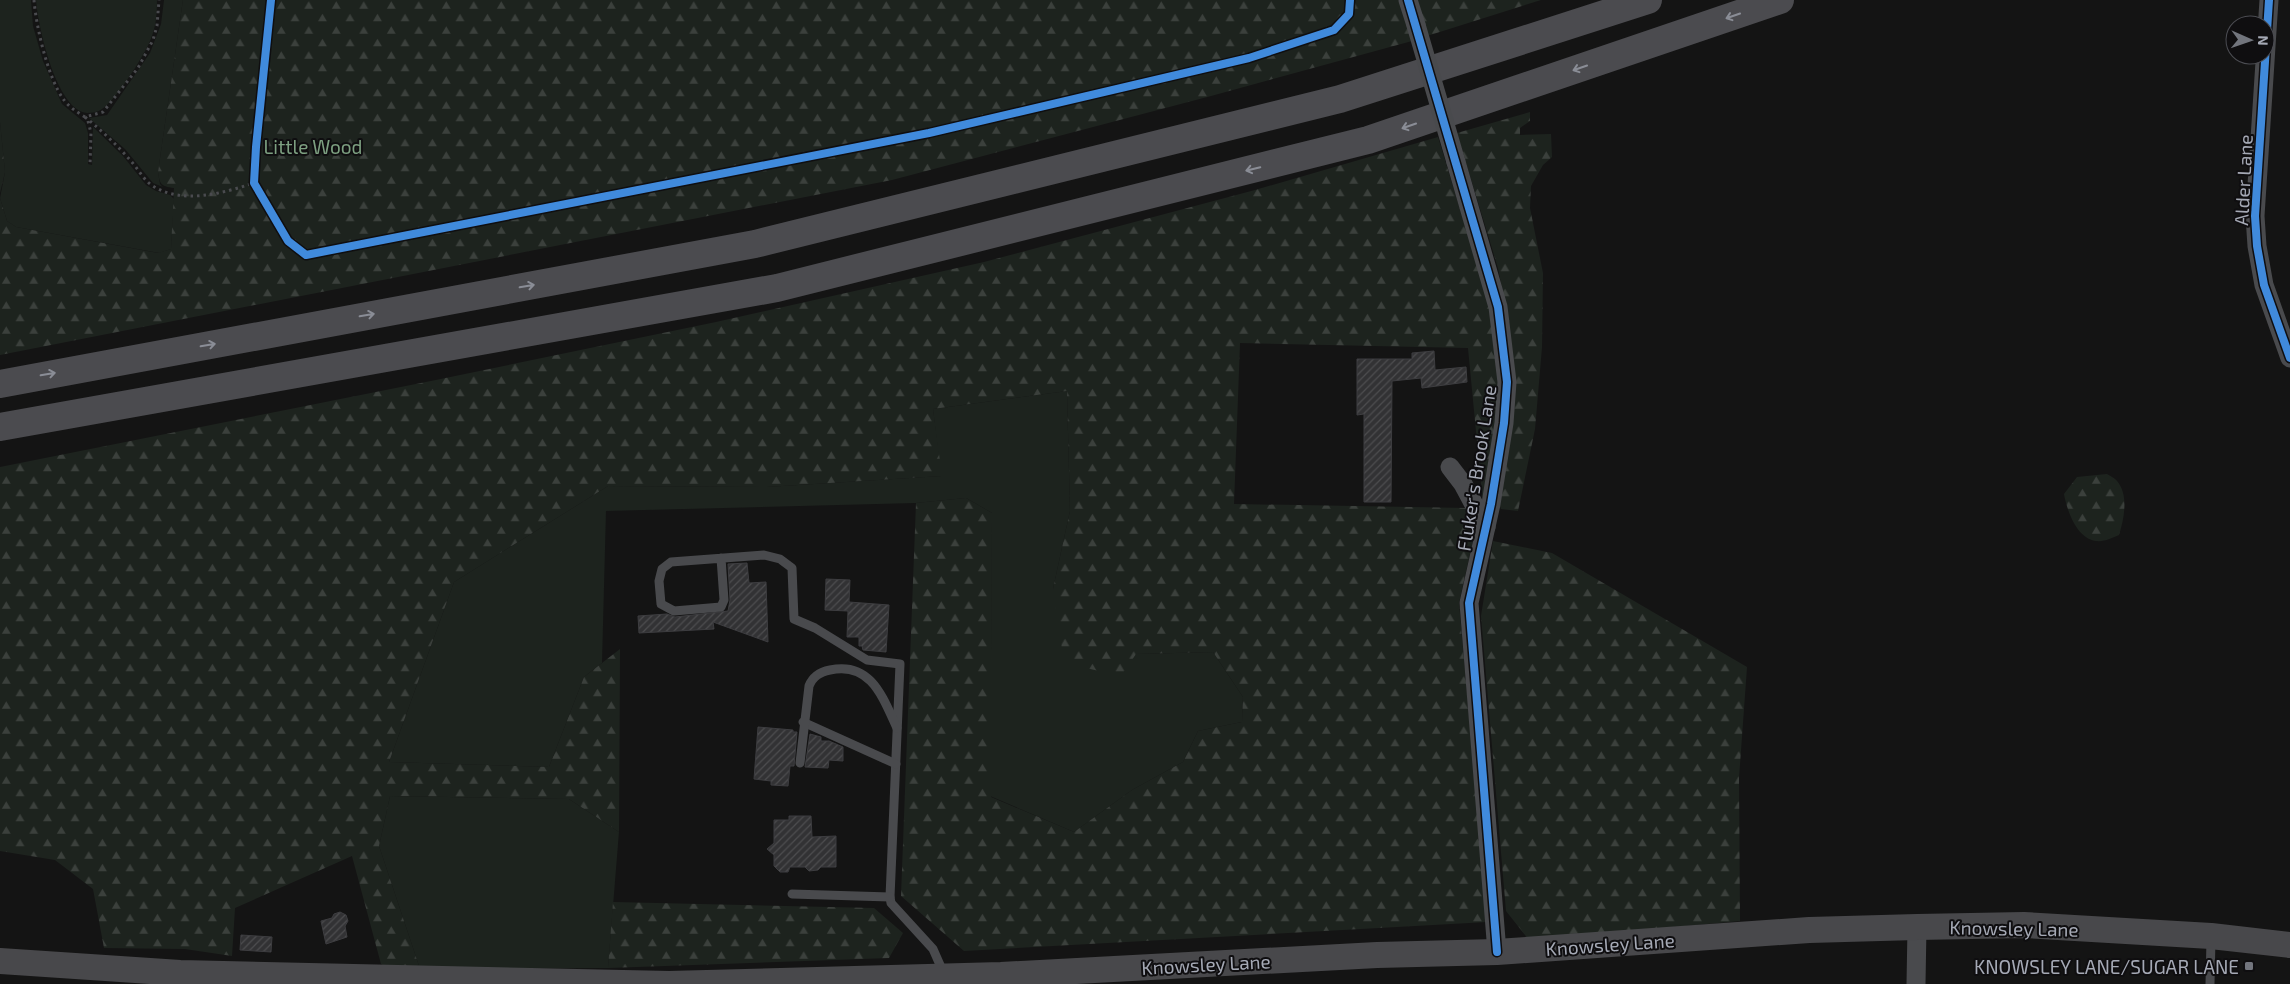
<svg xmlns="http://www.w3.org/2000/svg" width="2290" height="984" font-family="'Exo 2',sans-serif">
<defs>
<pattern id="forest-firs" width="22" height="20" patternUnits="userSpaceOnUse" patternTransform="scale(1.25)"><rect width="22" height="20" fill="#1d231e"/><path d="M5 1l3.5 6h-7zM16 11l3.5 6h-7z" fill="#3b403c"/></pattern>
<pattern id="building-hatch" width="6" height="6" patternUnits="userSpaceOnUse" patternTransform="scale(1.25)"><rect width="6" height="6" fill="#323234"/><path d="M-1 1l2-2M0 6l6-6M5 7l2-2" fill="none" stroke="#4d4d4f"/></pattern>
</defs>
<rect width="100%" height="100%" fill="#141414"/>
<g fill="#1d231e">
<path d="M0 0H31L33 26 43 61 58 95 62 104 85 123 88 133V164L92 165 93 127 123 156 146 185 156 191 170 195 174 199 171 249 159 253 16 227 7 221 0 198 5 172 0 122Z"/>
<path d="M36 0H157C157 14 156 28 150 41 144 56 116 100 102 109 98 112 92 113 87 113 56 110 38 26 36 0Z"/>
<path d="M164 0H183L158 172 160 184 163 187 153 183 125 149 89 118 107 115 150 53 161 24Z"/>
<path d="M1067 391 1070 511 1053 589 1136 654 1213 652 1243 697 1242 722 1198 731 1183 762 1132 790 1074 832 990 796 992 513 966 498 916 503 606 511 602 663 584 677 549 767 389 762 454 582 608 486 766 487 941 476 933 409Z"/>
<path d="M390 796 569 799 619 832 608 968 420 969 379 846Z"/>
</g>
<g fill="url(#forest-firs)">
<path d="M183 0H1346L1343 17 1334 24 1341 30 1353 16 1354 0H1400L1412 41 1211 96 892 180 0 355V198L7 221 16 227 158 253 171 249 174 188C161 186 160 185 158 172Z"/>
<path d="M1416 0H1541L1427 36Z"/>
<path d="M1530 112V121L1520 128V135L1551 134 1552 157 1543 165 1531 186 1530 208 1543 273 1542 347 1535 429 1518 511 1501 509 1498 502 1506 308 1498 268 1457 133Z"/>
<path d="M0 122 5 172 0 193Z"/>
<path d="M1438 137 1491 311 1500 396 1483 504 1468 348 1240 343 1234 504 1467 508 1473 540 1459 603 1487 922 964 951 901 896 916 503 966 498 992 513 991 797 1074 832 1132 790 1183 762 1198 731 1242 722 1243 697 1213 652 1136 654 1121 676 1064 663 1053 589 1070 511 1067 391 933 409 942 476 766 487 608 486 454 582 389 762 549 767 584 677 620 649 619 832 569 799 390 796 379 846 420 969 387 967 381 964 352 856 235 908 232 956 185 949 104 948 93 889 55 860 0 851V467L431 381 716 322 984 262 1255 190Z"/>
<path d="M2107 474C2110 476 2115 478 2117 481 2129 495 2124 519 2119 535 2112 538 2104 542 2096 541 2076 538 2067 510 2064 494L2077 477Z"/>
<path d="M1493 541 1552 553 1747 667 1739 778 1740 921 1529 940 1506 911 1481 616Z"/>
<path d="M613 902 874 908 903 933 889 958 608 968Z"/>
</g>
<g fill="url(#building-hatch)" stroke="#3d3d40">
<path d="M1434 351 1435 370 1466 367 1467 382 1422 388 1421 378 1392 381 1391 502H1364V414L1357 415V359H1412V353Z"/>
<path d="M747 563 749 583 766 582 768 642 713 622 714 629 639 633 638 616 667 614 675 617 728 611 730 600 728 564Z"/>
<path d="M826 579 850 580 849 602 889 605 886 652 863 650 862 646H859V637H847L848 611 825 610Z"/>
<path d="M758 727 793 730V732H797L794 766H790L788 786 771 785V781L754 779Z"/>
<path d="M810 734 821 737V741H829L843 747V761L829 760 828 768 805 767Z"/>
<path d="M789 816H811L812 837 836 836V867H821L818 870 809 871 805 867H790L788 872H780L774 866V855L767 849 774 843V820H789Z"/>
<path d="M340 912 346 915 348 921 345 926 347 937 326 944 321 921 332 918 334 914Z"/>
<path d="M241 935 272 937 271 952 240 950Z"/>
</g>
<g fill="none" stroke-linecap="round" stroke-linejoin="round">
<g stroke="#4a4b4f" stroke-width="3" stroke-dasharray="2.5 4" stroke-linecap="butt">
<path d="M34 0C36 26 48 79 64 100 69 107 77 112 85 117L103 112 138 68 153 40 157 26 159 0"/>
<path d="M85 117C101 130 117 145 130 160 138 168 143 180 153 186 183 205 223 193 254 183"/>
<path d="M88 121 91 133 90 165"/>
</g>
<g stroke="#494a4d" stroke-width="9">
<path d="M721 558 724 600 721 607 674 611 661 604 659 581 662 569 671 562 764 555 780 559 792 568 794 619 815 628 867 660 900 664 890 897 891 903 933 949 944 974"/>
<path d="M803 722 896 764"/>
<path d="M800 763 809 686C813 676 820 672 830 670 871 661 883 698 897 728"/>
<path d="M792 894 890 897"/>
<path d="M2210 984 2211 939"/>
</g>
<g stroke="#494a4d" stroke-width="19">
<path d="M1408 0 1416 25"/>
<path d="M2269 0 2255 216 2257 246 2264 285 2290 358"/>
<path d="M1456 162 1498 307 1507 382 1504 423 1491 504 1469 603 1497 952"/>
<path d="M1450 467 1463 484 1486 527"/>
<path d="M1916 984 1917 927"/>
</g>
<path stroke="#48484b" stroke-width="26" d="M0 961 180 973 669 984 1001 975 1377 955 1497 952 1809 930 1917 927 2024 925 2211 936 2290 945"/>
<g stroke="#4b4b4f" stroke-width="28">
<path d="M0 384 755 244 1340 99 1648 0"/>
<path d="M0 427 777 288 1368 140 1780 0"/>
</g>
<path stroke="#494a4d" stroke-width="19" d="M1416 25 1456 162"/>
<defs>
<g id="cycleway">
<path d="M271 0 256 147 254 183 288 241 306 255 929 133 1249 58 1334 30 1349 14 1350 0"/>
<path d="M1408 0 1498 307 1507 382 1504 423 1491 504 1469 603 1497 952"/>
<path d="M2269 0 2255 216 2257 246 2264 285 2290 358"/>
</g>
</defs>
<use href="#cycleway" stroke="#0f0e10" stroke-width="11"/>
<use href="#cycleway" stroke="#408adc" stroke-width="8"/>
</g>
<defs><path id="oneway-shaft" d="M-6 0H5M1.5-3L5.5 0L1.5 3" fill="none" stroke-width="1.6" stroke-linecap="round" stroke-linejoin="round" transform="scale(1.25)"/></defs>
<g stroke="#8a8d96">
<use href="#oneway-shaft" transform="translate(1733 16) rotate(161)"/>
<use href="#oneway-shaft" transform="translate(1580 68) rotate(161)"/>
<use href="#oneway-shaft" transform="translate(1409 126) rotate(161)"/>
<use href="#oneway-shaft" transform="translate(1253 169) rotate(166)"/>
<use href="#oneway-shaft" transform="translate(527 286) rotate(-10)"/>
<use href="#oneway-shaft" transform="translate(367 315) rotate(-10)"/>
<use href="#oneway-shaft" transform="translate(208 345) rotate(-10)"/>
<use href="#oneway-shaft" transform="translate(48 374) rotate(-10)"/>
</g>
<rect fill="#72757d" stroke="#0f0e10" stroke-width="2" x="2244" y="961" width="10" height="10" rx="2.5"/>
<g text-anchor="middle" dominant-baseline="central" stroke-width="4" stroke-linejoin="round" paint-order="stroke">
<g font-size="19" fill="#7da081" stroke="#0f0e10">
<text x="313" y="146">Little Wood</text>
</g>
<g font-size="19" fill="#a5a9b5" stroke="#0f0e10">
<text transform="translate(2243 180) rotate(-87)">Alder Lane</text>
<text transform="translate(1476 468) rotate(-81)">Fluker's Brook Lane</text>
<text transform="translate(2014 928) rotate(1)">Knowsley Lane</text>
<text transform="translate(1610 944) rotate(-4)">Knowsley Lane</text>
<text transform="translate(1206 964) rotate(-3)">Knowsley Lane</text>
</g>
<g font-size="19" fill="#a5a9b5" stroke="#0f0e10" text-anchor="end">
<text x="2239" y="966">KNOWSLEY LANE/SUGAR LANE</text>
</g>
</g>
<g transform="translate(2250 40) rotate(92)"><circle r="24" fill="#0f0e10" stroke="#4b4c52"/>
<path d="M0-4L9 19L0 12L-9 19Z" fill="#72757d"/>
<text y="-8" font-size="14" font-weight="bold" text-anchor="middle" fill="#a5a9b5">N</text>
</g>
</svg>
